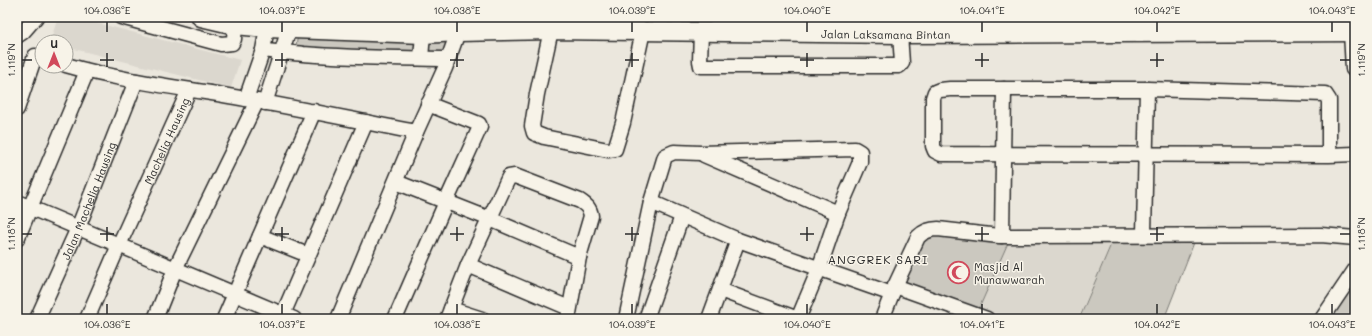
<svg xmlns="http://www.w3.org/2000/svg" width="1372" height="336" font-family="Mali,sans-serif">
<rect width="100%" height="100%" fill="#ebe7dd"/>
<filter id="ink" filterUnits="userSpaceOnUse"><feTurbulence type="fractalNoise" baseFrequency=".025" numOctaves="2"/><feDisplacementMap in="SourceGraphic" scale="8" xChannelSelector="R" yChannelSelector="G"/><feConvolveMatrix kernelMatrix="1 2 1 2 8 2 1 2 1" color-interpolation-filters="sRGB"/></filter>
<g filter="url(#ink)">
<g fill="#dbd7ce">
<path d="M58 17H74L240 60 231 88 66 47V42H50Z"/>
<path d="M1115 235 1078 319H993L977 313 1011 236Z"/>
</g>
<g fill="#cbc8bf" stroke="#7b7a75">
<path d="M300 26 458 27 445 67 295 50Z"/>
<path d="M942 230 949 237 1011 236 977 313 903 288 921 241Z"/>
<path d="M1115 235H1197L1164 319H1086L1080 317Z"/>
<path d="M1355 259V319H1320Z"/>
</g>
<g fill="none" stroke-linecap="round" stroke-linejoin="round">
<defs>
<g id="minor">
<path d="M121 17 221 44 232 43 234 39 235 25"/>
<path d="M661 17V20"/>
<path d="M551 30 537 94 532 126 534 133 544 137 608 150 615 149 623 123 643 31"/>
<path d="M701 32 700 61 701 66H899L902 63 900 34"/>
<path d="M1351 32 1353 69 1355 71"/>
<path d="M17 36 23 32 36 17"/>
<path d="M263 50C278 53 288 52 303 54 351 58 400 58 448 59"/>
<path d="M421 58 423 34"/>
<path d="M66 65C125 82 186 88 246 99 303 109 359 121 416 132"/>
<path d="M246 99 263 50 267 28"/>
<path d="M265 103 289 29"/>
<path d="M17 109 35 56 42 58"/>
<path d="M704 155 838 213"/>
<path d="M1329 155V100L1325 94 1147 89H950L940 90 935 92 933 98V146L935 151 941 154 1329 155 1355 154"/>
<path d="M396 182 490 219 579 257"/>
<path d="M17 202 294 319"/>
<path d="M651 202 738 240 892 294"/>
<path d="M1144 234 1147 89"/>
<path d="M260 236 308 255"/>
<path d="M1002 236 1004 89"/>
<path d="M17 239 87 71"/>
<path d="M468 265 569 308"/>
<path d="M895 286 987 319"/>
<path d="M720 290 798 319"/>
<path d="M451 309 482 319"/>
<path id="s1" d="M37 319 78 228 136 81"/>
<path id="s2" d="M87 319 119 245 189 90"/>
<path d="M155 319 175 269 257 101"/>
<path d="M224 319 314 111"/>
<path d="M281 319 366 122"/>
<path d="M338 319 416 132 445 68 458 32"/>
<path d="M395 319 446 202 480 127 479 124 428 104"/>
<path d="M447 319 468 265 507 181 509 177 515 176 580 201C586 205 590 208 591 216L579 257 568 319"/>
<path d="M626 319 651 202 665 156 674 152 700 153 855 149 860 152V162L838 213 819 269 798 319"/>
<path d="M646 319 682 216"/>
<path d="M709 319 738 240"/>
<path d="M882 319 895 286 918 237C924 231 930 229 938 229L999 236 1321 235 1355 238"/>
<path d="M1322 319 1355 270"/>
</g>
<g id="major">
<path id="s3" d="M201 17 235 25 267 28 423 34 458 32 551 30 900 34 1355 32"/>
<path d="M286 17 363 19 589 18"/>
<path d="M719 20 1355 18"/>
</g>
</defs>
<use href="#minor" stroke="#2b2b2b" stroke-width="17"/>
<use href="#major" stroke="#2b2b2b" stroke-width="21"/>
<use href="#minor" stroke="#f7f3e8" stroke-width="14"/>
<use href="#major" stroke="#f7f3e8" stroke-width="18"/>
</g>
</g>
<path fill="none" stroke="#2b2b2b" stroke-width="1.5" d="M107 22V32M282 22V32M457 22V32M632 22V32M807 22V32M982 22V32M1157 22V32M1332 22V32M107 53V67M282 53V67M457 53V67M632 53V67M807 53V67M982 53V67M1157 53V67M22 60H32M100 60H114M275 60H289M450 60H464M625 60H639M800 60H814M975 60H989M1150 60H1164M1340 60H1350M107 227V241M282 227V241M457 227V241M632 227V241M807 227V241M982 227V241M1157 227V241M22 234H32M100 234H114M275 234H289M450 234H464M625 234H639M800 234H814M975 234H989M1150 234H1164M1340 234H1350M107 304V314M282 304V314M457 304V314M632 304V314M807 304V314M982 304V314M1157 304V314M1332 304V314"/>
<defs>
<symbol id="mosque-ring" viewBox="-11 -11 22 22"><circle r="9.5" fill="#f7f3e8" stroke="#d1495b" stroke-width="1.5"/><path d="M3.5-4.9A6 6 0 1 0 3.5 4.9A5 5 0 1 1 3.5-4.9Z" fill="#d1495b"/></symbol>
</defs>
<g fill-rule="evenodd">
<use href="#mosque-ring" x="946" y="260" width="25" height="25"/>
</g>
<g text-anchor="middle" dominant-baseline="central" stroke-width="3" stroke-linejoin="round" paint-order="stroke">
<g font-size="11" fill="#2b2b2b" stroke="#f7f3e8">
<text stroke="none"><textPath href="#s3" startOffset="686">Jalan Laksamana Bintan</textPath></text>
<text stroke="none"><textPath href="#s2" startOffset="195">Machelia Hausing</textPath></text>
<text stroke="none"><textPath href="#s1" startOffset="129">Jalan Machelia Hausing</textPath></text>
</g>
<g font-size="11" fill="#2b2b2b" stroke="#f7f3e8" text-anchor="start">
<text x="974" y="266">Masjid Al<tspan x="974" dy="13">Munawwarah</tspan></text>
</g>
<g font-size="12" letter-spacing="1" fill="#2b2b2b" stroke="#f7f3e8">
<text x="878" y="259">ANGGREK SARI</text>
</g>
</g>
<rect width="1372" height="336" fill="none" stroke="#f7f3e8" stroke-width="44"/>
<g transform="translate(54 54)"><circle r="19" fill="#f7f3e8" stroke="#a5a39c"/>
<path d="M0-3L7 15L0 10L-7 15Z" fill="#d1495b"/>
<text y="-6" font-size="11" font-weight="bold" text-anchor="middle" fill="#2b2b2b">U</text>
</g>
<rect x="22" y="22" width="1328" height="292" fill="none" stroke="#2b2b2b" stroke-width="1.5"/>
<g font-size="10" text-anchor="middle" fill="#2b2b2b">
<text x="107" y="14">104.036°E</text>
<text x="282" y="14">104.037°E</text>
<text x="457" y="14">104.038°E</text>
<text x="632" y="14">104.039°E</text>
<text x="807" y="14">104.040°E</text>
<text x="982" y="14">104.041°E</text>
<text x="1157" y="14">104.042°E</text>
<text x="1332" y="14">104.043°E</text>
<text transform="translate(11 60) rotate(-90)" y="4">1.119°N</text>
<text transform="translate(1361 60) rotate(-90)" y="4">1.119°N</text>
<text transform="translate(11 234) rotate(-90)" y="4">1.118°N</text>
<text transform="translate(1361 234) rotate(-90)" y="4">1.118°N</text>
<text x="107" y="328">104.036°E</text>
<text x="282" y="328">104.037°E</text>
<text x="457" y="328">104.038°E</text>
<text x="632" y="328">104.039°E</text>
<text x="807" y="328">104.040°E</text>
<text x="982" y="328">104.041°E</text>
<text x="1157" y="328">104.042°E</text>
<text x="1332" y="328">104.043°E</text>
</g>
</svg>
